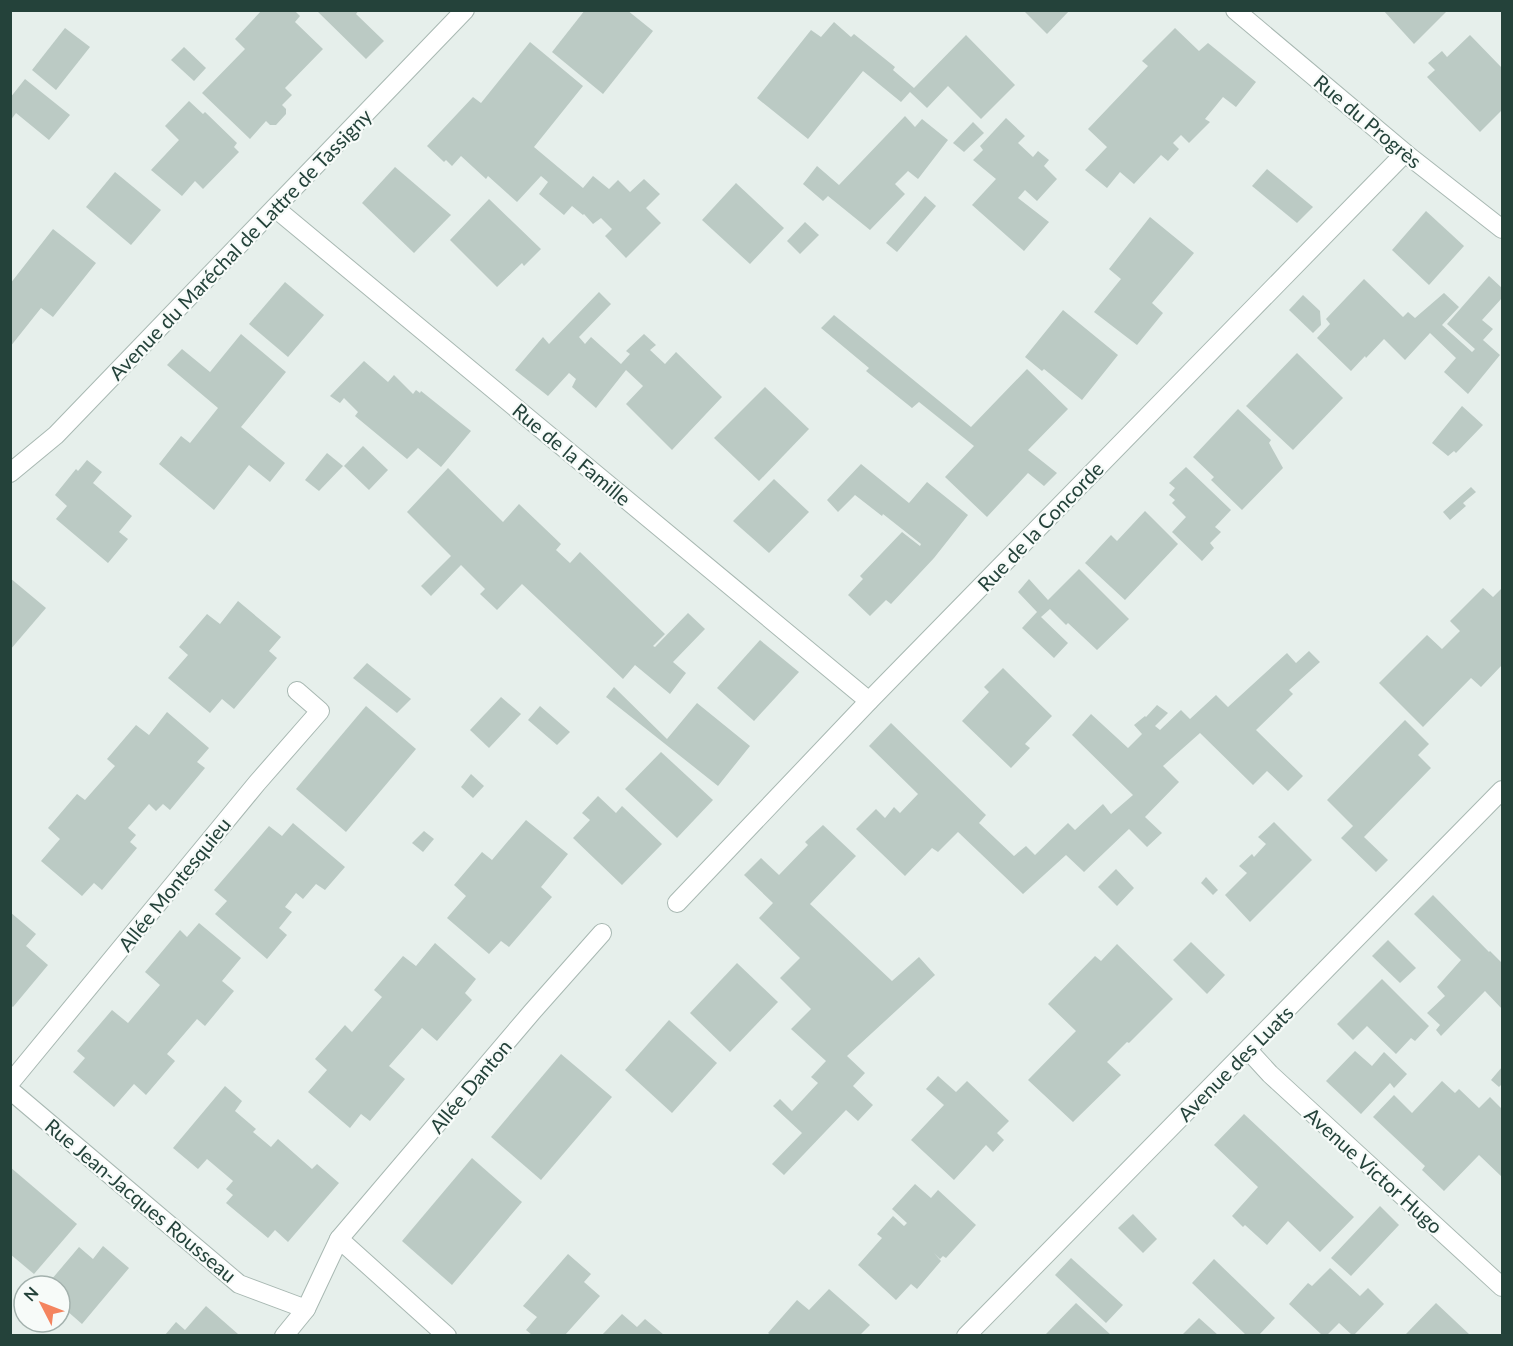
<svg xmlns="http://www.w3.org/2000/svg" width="1513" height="1346" font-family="Lato,sans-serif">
<rect width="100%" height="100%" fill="#e6efeb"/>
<g fill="#bbcac4">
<path d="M262 10H294L300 16 295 22 323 49 285 88 292 95 282 105 286 109V114L276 125H270L266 121 250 139 202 93 245 49 235 39Z"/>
<path d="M316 10H359L356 14 384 41 366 59Z"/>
<path d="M585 10H627L653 31 603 94 552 52Z"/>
<path d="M1023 10H1070L1047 34Z"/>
<path d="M1383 10H1448L1414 44Z"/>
<path d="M834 22 851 37 854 34 895 67 893 70 914 88 966 35 1015 85 981 119 948 86 927 108 910 92 901 102 863 71 808 139 757 98 811 30 821 37Z"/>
<path d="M65 28 90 47 56 90 32 70Z"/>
<path d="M1175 28 1199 51 1208 43 1256 82 1236 107 1223 97 1205 119 1210 122 1189 143 1181 135 1173 143 1179 149 1168 161 1161 155 1134 184 1120 172 1107 188 1085 170 1107 147 1088 129 1148 66 1142 61Z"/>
<path d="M1470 35 1502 68V110L1480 132 1427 77 1435 70 1428 63 1442 51 1447 57Z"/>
<path d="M530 42 583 86 534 147 583 188 593 176 609 189 618 180 630 192 644 179 660 194 646 208 661 223 626 258 605 236 612 229 601 218 593 224 584 214 583 215 572 206 564 215 539 194 548 182 541 176 517 202 488 176 486 179 461 156 452 166 446 160 444 162 427 146 473 97 481 103Z"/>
<path d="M184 47 206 68 194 81 171 60Z"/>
<path d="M25 79 70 115 49 140 16 113 10 121V98Z"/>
<path d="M189 101 203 114 205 112 237 143 234 147 239 152 203 189 195 181 182 196 151 170 179 140 165 126Z"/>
<path d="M905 116 915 127 922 119 948 140 918 179 908 171 895 184 905 194 870 230 828 196 823 201 803 184 817 166 839 185Z"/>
<path d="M1006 118 1025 136 1018 143 1033 157 1038 151 1049 160 1044 166 1057 179 1037 201 1025 190 1018 198 1049 222 1024 251 972 205 996 179 973 160 983 150 980 146Z"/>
<path d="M973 122 984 133 964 152 953 143Z"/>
<path d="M395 167 451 215 414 253 362 203Z"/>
<path d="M1267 169 1313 207 1297 223 1252 186Z"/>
<path d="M115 172 161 210 131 245 86 207Z"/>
<path d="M736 183 784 228 750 264 702 220Z"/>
<path d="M925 196 936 206 897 252 886 243Z"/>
<path d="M489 199 541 249 524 266 522 263 497 287 450 240Z"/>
<path d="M1426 211 1464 246 1429 285 1392 250Z"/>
<path d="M1150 217 1194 253 1152 303 1163 313 1137 345 1094 312 1121 279 1109 269Z"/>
<path d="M805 222 819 235 800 254 787 241Z"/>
<path d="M53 229 96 263 53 317 41 308 10 347V284Z"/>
<path d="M1489 276 1502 288V298L1482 320 1493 329 1483 340 1500 355 1468 394 1444 372 1456 358 1430 333 1405 360 1384 339 1366 358 1365 356 1351 371 1317 338 1330 324 1326 319 1364 279 1403 317 1408 312 1415 318 1444 293 1459 307 1442 325 1472 352 1475 349 1447 324Z"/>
<path d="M285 282 324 315 288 357 249 324Z"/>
<path d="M599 292 611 304 579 337 585 344 591 337 621 364 630 354 626 351 644 334 656 345 650 350 665 364 676 352 722 397 672 450 626 404 643 386 626 370 596 408 572 387 576 379 569 373 548 396 515 370 543 337 549 344Z"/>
<path d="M1303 295 1320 311 1321 325 1313 333 1289 310Z"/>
<path d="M1063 310 1118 355 1082 400 1044 369 1042 371 1025 357Z"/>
<path d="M834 315 971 427 1027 369 1068 409 1028 450 1057 473 1044 486 1028 473 987 517 945 477 974 446 919 402 912 408 866 371 869 368 821 328Z"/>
<path d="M241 334 286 372 241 427 285 463 270 482 249 465 214 510 159 464 181 436 190 443 218 408 167 365 182 349 210 372Z"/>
<path d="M1297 353 1343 398 1293 450 1246 406Z"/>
<path d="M364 361 388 382 394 375 413 394 416 390 420 393 421 391 471 431 441 467 418 448 407 459 355 416 358 412 344 398 340 403 330 396Z"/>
<path d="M765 387 809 429 759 481 714 438Z"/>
<path d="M1462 406 1483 425 1456 453 1454 451 1448 456 1432 443Z"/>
<path d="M1238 409 1271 440 1269 443 1283 468 1242 510 1211 480 1214 477 1193 457Z"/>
<path d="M363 446 388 470 369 490 344 466Z"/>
<path d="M327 453 343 466 319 491 305 480Z"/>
<path d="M87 460 102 472 93 483 132 516 119 532 128 539 108 563 56 519 67 506 55 495 76 469 78 471Z"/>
<path d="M861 464 909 503 927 482 968 515 934 558 891 604 886 600 870 616 848 595 863 579 860 576 902 532 920 546 921 544 883 514 882 516 855 495 838 512 827 500Z"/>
<path d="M1186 467 1231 510 1215 527 1221 532 1210 543 1214 548 1202 561 1172 532 1186 517 1172 503 1175 500 1169 495 1175 488 1169 483Z"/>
<path d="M448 468 503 522 519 504 561 544 556 550 570 563 580 552 665 634 653 646 655 647 688 613 705 629 673 662 686 673 670 694 635 665 623 679 522 584 497 610 480 594 485 589 461 565 431 596 421 586 451 556 407 512Z"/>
<path d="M774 479 809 512 769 553 733 521Z"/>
<path d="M1471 487 1476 492 1463 503 1466 506 1450 520 1443 512Z"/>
<path d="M1145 511 1178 544 1125 600 1085 563 1111 535 1117 541Z"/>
<path d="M1079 569 1129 619 1097 650 1068 623 1066 625 1050 609 1041 617 1068 643 1054 658 1022 628 1037 612 1018 592 1029 579 1048 600Z"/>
<path d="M10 578 46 608 10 650Z"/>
<path d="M1483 588 1493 597 1502 588V665L1481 687 1471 678 1423 727 1379 683 1427 635 1442 649 1460 631 1450 621Z"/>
<path d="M238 601 281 637 269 651 277 658 234 709 222 699 210 713 168 678 188 655 179 647 207 614 220 624Z"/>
<path d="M760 640 799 672 754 721 717 688Z"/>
<path d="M1309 651 1320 662 1289 690 1293 694 1256 730 1303 776 1288 791 1267 771 1253 785 1200 733 1163 766 1179 782 1145 817 1162 833 1147 847 1129 829 1084 872 1066 855 1023 894 958 832 938 852 932 848 905 876 856 829 876 809 885 818 894 807 900 813 918 794 869 746 891 723 986 815 979 823 1014 856 1026 846 1035 855 1068 823 1075 830 1103 804 1111 814 1133 795 1072 735 1091 714 1128 748 1142 734 1134 725 1145 716 1146 717 1157 705 1168 713 1155 726 1160 730 1181 710 1190 719 1216 695 1228 707 1287 653 1296 663Z"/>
<path d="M367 663 411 699 397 713 353 678Z"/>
<path d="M1003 668 1052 716 1025 744 1030 748 1011 768 962 721 989 692 984 687Z"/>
<path d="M614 687 667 739 697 703 750 746 718 786 606 697Z"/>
<path d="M501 697 521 714 489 748 470 730Z"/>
<path d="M366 706 416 749 346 832 296 789Z"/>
<path d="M540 706 570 732 557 745 528 720Z"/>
<path d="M167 712 209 748 197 762 205 768 170 810 163 804 156 811 149 804 128 828 136 835 130 842 137 848 102 890 94 883 82 896 41 861 60 839 48 828 77 794 85 800 115 766 107 759 136 725 149 735Z"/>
<path d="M1405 720 1429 744 1418 755 1431 768 1364 837 1388 860 1376 872 1341 838 1353 826 1327 800Z"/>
<path d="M661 752 713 800 677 838 625 789Z"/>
<path d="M471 774 484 786 473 798 461 787Z"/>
<path d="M598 796 616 813 622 806 662 844 622 885 573 838 590 820 582 813Z"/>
<path d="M526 820 568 854 541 887 552 897 509 947 501 941 489 954 447 918 466 896 454 885 482 852 492 860Z"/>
<path d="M1274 822 1312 860 1250 922 1225 895 1247 873 1239 866 1252 854 1254 857 1266 844 1258 837Z"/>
<path d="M293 823 345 867 325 890 316 884 303 899 296 893 285 907 292 912 279 928 287 935 267 959 215 914 227 901 214 890 269 826 282 836Z"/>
<path d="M823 825 856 856 810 904 892 981 919 957 935 975 847 1056 865 1073 853 1086 873 1105 858 1121 846 1110 784 1175 772 1164 802 1133 773 1106 780 1099 792 1111 818 1083 811 1077 826 1061 791 1029 811 1009 780 978 800 958 759 918 773 903 744 875 761 858 779 875 808 845 805 842Z"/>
<path d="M424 831 434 839 423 852 412 843Z"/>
<path d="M1116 869 1134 888 1117 906 1098 887Z"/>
<path d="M1206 877 1218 890 1213 895 1201 883Z"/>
<path d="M1433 895 1489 952 1490 951 1502 963V1009L1485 991 1441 1036 1436 1030 1440 1025 1427 1013 1445 996 1437 987 1461 960 1414 914Z"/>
<path d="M10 912 36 934 26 946 48 965 13 1007 10 1005Z"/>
<path d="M199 923 241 958 222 981 234 991 205 1026 197 1019 167 1054 175 1061 146 1095 134 1084 114 1107 73 1072 85 1058 77 1051 112 1010 128 1023 160 985 145 972 180 930 187 937Z"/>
<path d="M1388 940 1416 968 1400 983 1372 956Z"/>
<path d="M1191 942 1225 975 1207 994 1173 960Z"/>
<path d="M435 943 476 979 465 993 472 1000 437 1041 422 1028 389 1066 405 1079 370 1121 361 1114 350 1128 308 1092 327 1070 315 1059 345 1025 352 1032 382 997 374 990 403 956 416 966Z"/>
<path d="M1117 944 1173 999 1129 1043 1127 1042 1107 1062 1121 1075 1073 1122 1028 1080 1076 1031 1048 1004 1095 956 1101 961Z"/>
<path d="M737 963 778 1002 730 1052 690 1013Z"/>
<path d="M1382 979 1429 1026 1415 1041 1411 1038 1396 1054 1367 1026 1353 1040 1337 1024Z"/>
<path d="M669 1020 717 1063 672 1113 625 1070Z"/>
<path d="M1355 1051 1372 1066 1384 1052 1407 1074 1394 1088 1390 1083 1361 1114 1326 1081Z"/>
<path d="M561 1054 612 1097 541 1180 491 1137Z"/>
<path d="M1502 1067V1084L1499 1087 1491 1080Z"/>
<path d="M938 1076 956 1092 967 1081 1009 1121 997 1133 1004 1140 993 1152 986 1145 954 1180 911 1140 944 1105 926 1089Z"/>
<path d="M1442 1081 1455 1093 1459 1089 1479 1108 1490 1097 1502 1109V1177L1479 1155 1444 1191 1422 1170 1425 1166 1373 1117 1394 1095 1412 1113Z"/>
<path d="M225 1086 242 1101 235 1111 256 1129 253 1132 271 1147 278 1139 312 1169 317 1164 339 1183 288 1242 275 1230 268 1238 226 1203 233 1195 226 1189 233 1181 207 1159 198 1169 173 1148Z"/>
<path d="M1244 1114 1354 1217 1320 1252 1288 1221 1267 1245 1245 1225 1243 1227 1232 1216 1258 1187 1214 1145Z"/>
<path d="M472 1158 522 1202 452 1285 402 1241Z"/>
<path d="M10 1167 77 1224 34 1274 10 1254Z"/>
<path d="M915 1184 931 1198 938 1190 976 1225 946 1258 943 1256 940 1259 934 1253 941 1261 917 1289 911 1284 896 1300 858 1265 882 1238 877 1234 893 1216 904 1226 907 1223 892 1209Z"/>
<path d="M1380 1206 1399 1225 1351 1276 1331 1258Z"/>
<path d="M1133 1214 1157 1239 1143 1253 1118 1228Z"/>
<path d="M103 1246 129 1268 82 1324 66 1310 60 1317V1286H46L79 1247 93 1259Z"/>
<path d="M568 1254 591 1274 584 1282 600 1296 565 1335H532L526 1330 537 1317 523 1306Z"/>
<path d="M1071 1258 1123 1305 1106 1323 1055 1275Z"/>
<path d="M1214 1259 1275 1318 1259 1335H1246L1192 1283Z"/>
<path d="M1330 1268 1360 1296 1368 1288 1384 1304 1354 1335H1352L1339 1323 1327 1335H1322L1289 1304 1308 1283 1312 1286Z"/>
<path d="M829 1289 870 1325 860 1335H771L768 1333 797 1300 809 1310Z"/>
<path d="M1076 1303 1111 1335H1045Z"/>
<path d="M1436 1303 1470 1335H1405Z"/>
<path d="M206 1306 238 1334 237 1335H165L176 1322 185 1330Z"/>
<path d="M622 1314 637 1327 645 1319 664 1335H602Z"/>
<path d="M1199 1318 1218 1335H1182Z"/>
</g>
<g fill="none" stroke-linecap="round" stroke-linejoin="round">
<defs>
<g id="minor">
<path d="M1235 10 1405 153 1502 229"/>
<path d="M275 208 869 701"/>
<path d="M10 473 56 435 465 10"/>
<path d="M677 903 869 701 1405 153"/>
<path d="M1248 1050 1270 1074 1502 1287"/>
<path d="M10 1083 257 783 320 711 297 691"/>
<path d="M10 1090 239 1284 306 1309 339 1239 447 1336"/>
<path d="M339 1239 532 1012 602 933"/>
<path d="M284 1336 306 1309"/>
<path d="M966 1336 1502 790"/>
</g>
</defs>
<use href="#minor" stroke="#a8b8b2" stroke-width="20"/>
<use href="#minor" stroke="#fff" stroke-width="18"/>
</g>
<g text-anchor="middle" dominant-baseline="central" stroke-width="4.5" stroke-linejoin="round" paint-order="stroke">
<g font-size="20" fill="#24423a" stroke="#f7fbf9">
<text transform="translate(1368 121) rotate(40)">Rue du Progrès</text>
<text transform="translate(240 244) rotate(-46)">Avenue du Maréchal de Lattre de Tassigny</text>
<text transform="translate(572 454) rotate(40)">Rue de la Famille</text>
<text transform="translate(1040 526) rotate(-46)">Rue de la Concorde</text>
<text transform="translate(174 884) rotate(-51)">Allée Montesquieu</text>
<text transform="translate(1235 1063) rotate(-45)">Avenue des Luats</text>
<text transform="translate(470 1086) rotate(-50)">Allée Danton</text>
<text transform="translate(1374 1170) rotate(42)">Avenue Victor Hugo</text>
<text transform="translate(141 1200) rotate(40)">Rue Jean-Jacques Rousseau</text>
</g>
</g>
<rect width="1513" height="1346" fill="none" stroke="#24423a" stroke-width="24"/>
<g transform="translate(42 1304) rotate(312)"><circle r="28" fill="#f7fbf9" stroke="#a3b1ad" stroke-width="1.5"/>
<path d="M0-4.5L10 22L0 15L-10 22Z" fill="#f4845f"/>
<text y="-9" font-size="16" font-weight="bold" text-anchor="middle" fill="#24423a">N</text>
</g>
</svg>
